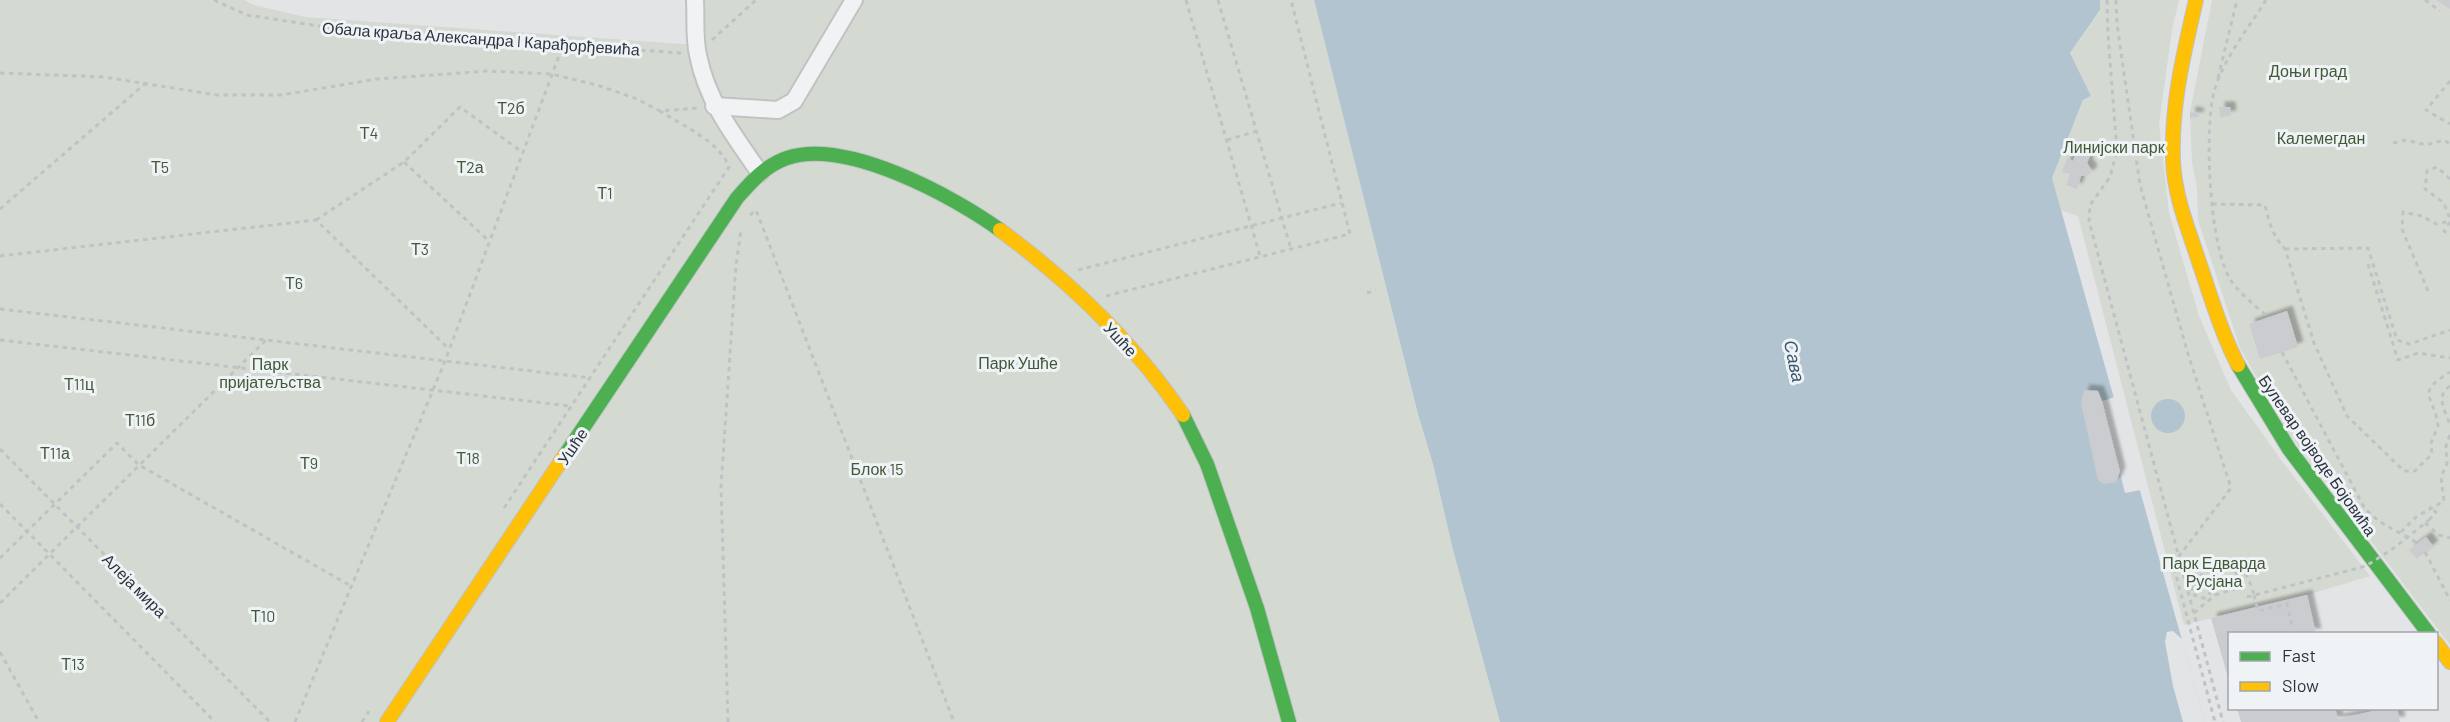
<svg xmlns="http://www.w3.org/2000/svg" width="2450" height="722" font-family="Barlow,sans-serif">
<defs>
<filter id="shadow"><feDropShadow dx="5.5" dy="-5.5" stdDeviation="1.5" flood-color="#0004"/></filter>
</defs>
<rect width="100%" height="100%" fill="#e2e4e6"/>
<g fill="#d4dad2">
<path d="M0 0H244L254 5 305 17 696 45 693 0H1314L1418 414 1433 464 1453 550 1500 722H0Z"/>
<path d="M2100 0H2179L2172 30 2159 124 2169 213 2199 316 2231 390 2282 461 2370 576 2307 595 2184 625 2078 216 2060 210 2052 178 2083 100 2091 96 2070 53 2100 11Z"/>
<path d="M2212 0H2450V645L2288 432 2240 348 2198 220 2197 188 2192 162 2190 112Z"/>
</g>
<g fill="#b2c4d0">
<path d="M1314 0H2100V10L2070 53 2091 96 2083 100 2052 178 2205 722H1500L1453 550 1433 464 1418 414Z"/>
<circle cx="2168" cy="416" r="17"/>
</g>
<g fill="#e2e4e6">
<path d="M2115 397 2141 490 2125 493 2102 401Z"/>
<path d="M2173 631 2182 639 2205 722H2183L2173 686 2165 642 2167 632Z"/>
</g>
<g fill="#cacccf" filter="url(#shadow)">
<path d="M2436 0H2450V9Z"/>
<path d="M2219 107H2230L2231 116 2220 117Z"/>
<path d="M2190 112 2198 113 2199 117 2190 118Z"/>
<path d="M2077 149 2091 154 2087 163 2092 171 2089 175 2081 176 2077 189 2066 185 2070 174 2062 172 2067 158 2073 161Z"/>
<path d="M2287 311 2298 347 2260 359 2249 324Z"/>
<path d="M2084 390 2098 391 2102 401 2120 472 2116 482 2104 484 2098 480 2081 403Z"/>
<path d="M2426 537 2433 546 2417 559 2409 550Z"/>
<path d="M2307 595 2316 634H2230L2229 681 2211 618Z"/>
<path d="M2237 708H2335L2338 719 2387 708H2397L2400 722H2241Z"/>
</g>
<g fill="none" stroke-linecap="round" stroke-linejoin="round">
<defs>
<g id="street">
<path d="M695 0C696 18 694 38 698 55 707 101 734 136 760 173"/>
<path d="M714 106 778 110 794 101 854 0"/>
</g>
<g id="fast">
<path d="M2238 365 2289 449 2429 634"/>
<path d="M1183 415 1207 464 1257 608 1289 722"/>
<path d="M565 455 737 198C751 182 766 165 787 158 846 138 953 196 1000 230"/>
</g>
<g id="slow">
<path d="M2196 0C2184 52 2171 105 2173 159 2174 195 2188 228 2199 262 2211 297 2221 332 2238 365"/>
<path d="M1000 230C1069 281 1135 344 1183 415"/>
<path d="M2436 643 2450 662"/>
<path d="M387 722 565 455"/>
</g>
</defs>
<use href="#street" stroke="#c0c2c4" stroke-width="20"/>
<use href="#fast" stroke="#c0c2c4" stroke-width="16"/>
<use href="#slow" stroke="#c0c2c4" stroke-width="16"/>
<g stroke="#c0c3c5" stroke-width="3" stroke-dasharray="4.5 4.5" stroke-linecap="butt">
<path d="M214 0 247 15 338 29 681 53"/>
<path d="M1186 0 1260 256"/>
<path d="M1218 0 1291 249"/>
<path d="M2107 0 2108 35 2117 151 2110 177 2090 205 2089 221 2223 722"/>
<path d="M2116 0 2117 24 2140 185 2188 354 2231 488 2173 564 2215 722"/>
<path d="M2266 0C2248 29 2223 59 2214 92 2204 130 2209 250 2232 282 2241 295 2256 306 2268 317"/>
<path d="M2425 0 2440 11"/>
<path d="M712 40 756 0"/>
<path d="M0 73 104 77 217 95H281L377 79 488 71 551 74 597 85 637 99 660 111 698 108"/>
<path d="M2218 78 2237 0"/>
<path d="M2450 81 2426 110 2450 124"/>
<path d="M1227 140 1257 131"/>
<path d="M2393 143 2406 140 2426 145 2444 140 2450 144"/>
<path d="M404 162 489 241"/>
<path d="M2450 179 2437 167 2427 171 2425 189 2444 203 2450 219"/>
<path d="M2212 204 2265 205C2269 222 2273 237 2285 249L2314 343 2347 416 2404 471H2415L2432 454 2431 443 2438 426C2434 393 2414 395 2450 372"/>
<path d="M0 209 146 83"/>
<path d="M750 215 756 210 954 722"/>
<path d="M316 220 404 162 460 107 522 152"/>
<path d="M2450 222 2444 231 2450 235"/>
<path d="M2285 249 2368 248 2397 340 2410 344 2450 330"/>
<path d="M0 256 316 220 449 349"/>
<path d="M2368 264 2398 360 2418 353 2450 358"/>
<path d="M1078 270 1341 203"/>
<path d="M2428 291 2402 229 2403 212 2422 216 2436 224 2450 221"/>
<path d="M1367 293 1376 290"/>
<path d="M1106 296 1350 234 1291 0"/>
<path d="M0 309 591 378"/>
<path d="M0 340 570 406"/>
<path d="M2282 352 2364 507C2379 525 2399 531 2417 543"/>
<path d="M2450 386C2435 396 2445 410 2450 425"/>
<path d="M0 449 270 722"/>
<path d="M0 504 215 722"/>
<path d="M504 508 729 167C719 141 683 126 660 111"/>
<path d="M2429 520 2436 512 2429 507"/>
<path d="M2425 523 2439 535 2450 538"/>
<path d="M2401 532 2416 517 2444 501 2441 477 2447 463 2446 446 2450 434"/>
<path d="M2425 552 2450 600"/>
<path d="M0 558 117 443 139 465 351 586"/>
<path d="M2186 586 2195 584 2192 581"/>
<path d="M2254 595 2258 611 2287 604 2292 625"/>
<path d="M0 603 266 340"/>
<path d="M2194 613 2215 595"/>
<path d="M0 652 39 722"/>
<path d="M295 722 445 361 563 45"/>
<path d="M362 722 369 711"/>
<path d="M728 722 721 487 736 265 741 230"/>
</g>
<use href="#street" stroke="#f1f2f4" stroke-width="16"/>
<use href="#fast" stroke="#4caf50" stroke-width="14"/>
<use href="#slow" stroke="#ffc107" stroke-width="14"/>
<g stroke="#c0c3c5" stroke-width="3" stroke-dasharray="4.5 4.5" stroke-linecap="butt">
<path d="M2215 595 2235 589 2239 580C2237 570 2229 565 2219 570L2215 574 2214 589 2205 598H2201L2192 594 2191 582 2220 563C2240 559 2250 578 2254 595"/>
<path d="M2247 597 2366 566 2394 548 2429 520"/>
</g>
</g>
<g text-anchor="middle" dominant-baseline="central" stroke-width="6" stroke-linejoin="round" paint-order="stroke">
<g font-size="16" fill="#2a343f" stroke="#f0f3f6">
<text transform="translate(481 38) rotate(4)">Обала краља Александра I Карађорђевића</text>
<text transform="translate(1121 339) rotate(47)">Ушће</text>
<text transform="translate(572 446) rotate(-56)">Ушће</text>
<text transform="translate(2318 455) rotate(55)">Булевар војводе Бојовића</text>
<text transform="translate(135 585) rotate(45)">Алеја мира</text>
</g>
<g font-size="16" fill="#425938" stroke="#f0f3f6">
<text x="2308" y="70">Доњи град</text>
<text x="511" y="107">Т2б</text>
<text x="369" y="132">Т4</text>
<text x="2321" y="137">Калемегдан</text>
<text x="2114" y="146">Линијски парк</text>
<text x="160" y="166">Т5</text>
<text x="470" y="166">Т2а</text>
<text x="605" y="192">Т1</text>
<text x="420" y="248">Т3</text>
<text x="294" y="282">Т6</text>
<text x="1018" y="362">Парк Ушће</text>
<text x="270" y="363">Парк<tspan x="270" dy="18">пријатељства</tspan></text>
<text x="79" y="383">Т11ц</text>
<text x="140" y="419">Т11б</text>
<text x="55" y="452">Т11а</text>
<text x="468" y="457">Т18</text>
<text x="309" y="462">Т9</text>
<text x="877" y="468">Блок 15</text>
<text x="2214" y="562">Парк Едварда<tspan x="2214" dy="18">Русјана</tspan></text>
<text x="263" y="615">Т10</text>
<text x="73" y="663">Т13</text>
</g>
<g font-size="18" font-style="italic" fill="#375770" stroke="#f0f3f6">
<text transform="translate(1795 361) rotate(78)">Сава</text>
</g>
</g>
<rect x="2228" y="632" width="210" height="78" fill="#f0f3f6" stroke="#a1a7ad" stroke-width="1.5"/>
<rect x="2240" y="652" width="30" height="9" fill="#4caf50" stroke="#a1a7ad" stroke-width="1.5"/>
<text x="2282" y="662" font-size="18" fill="#2a343f">Fast</text>
<rect x="2240" y="682" width="30" height="9" fill="#ffc107" stroke="#a1a7ad" stroke-width="1.5"/>
<text x="2282" y="692" font-size="18" fill="#2a343f">Slow</text>
</svg>
